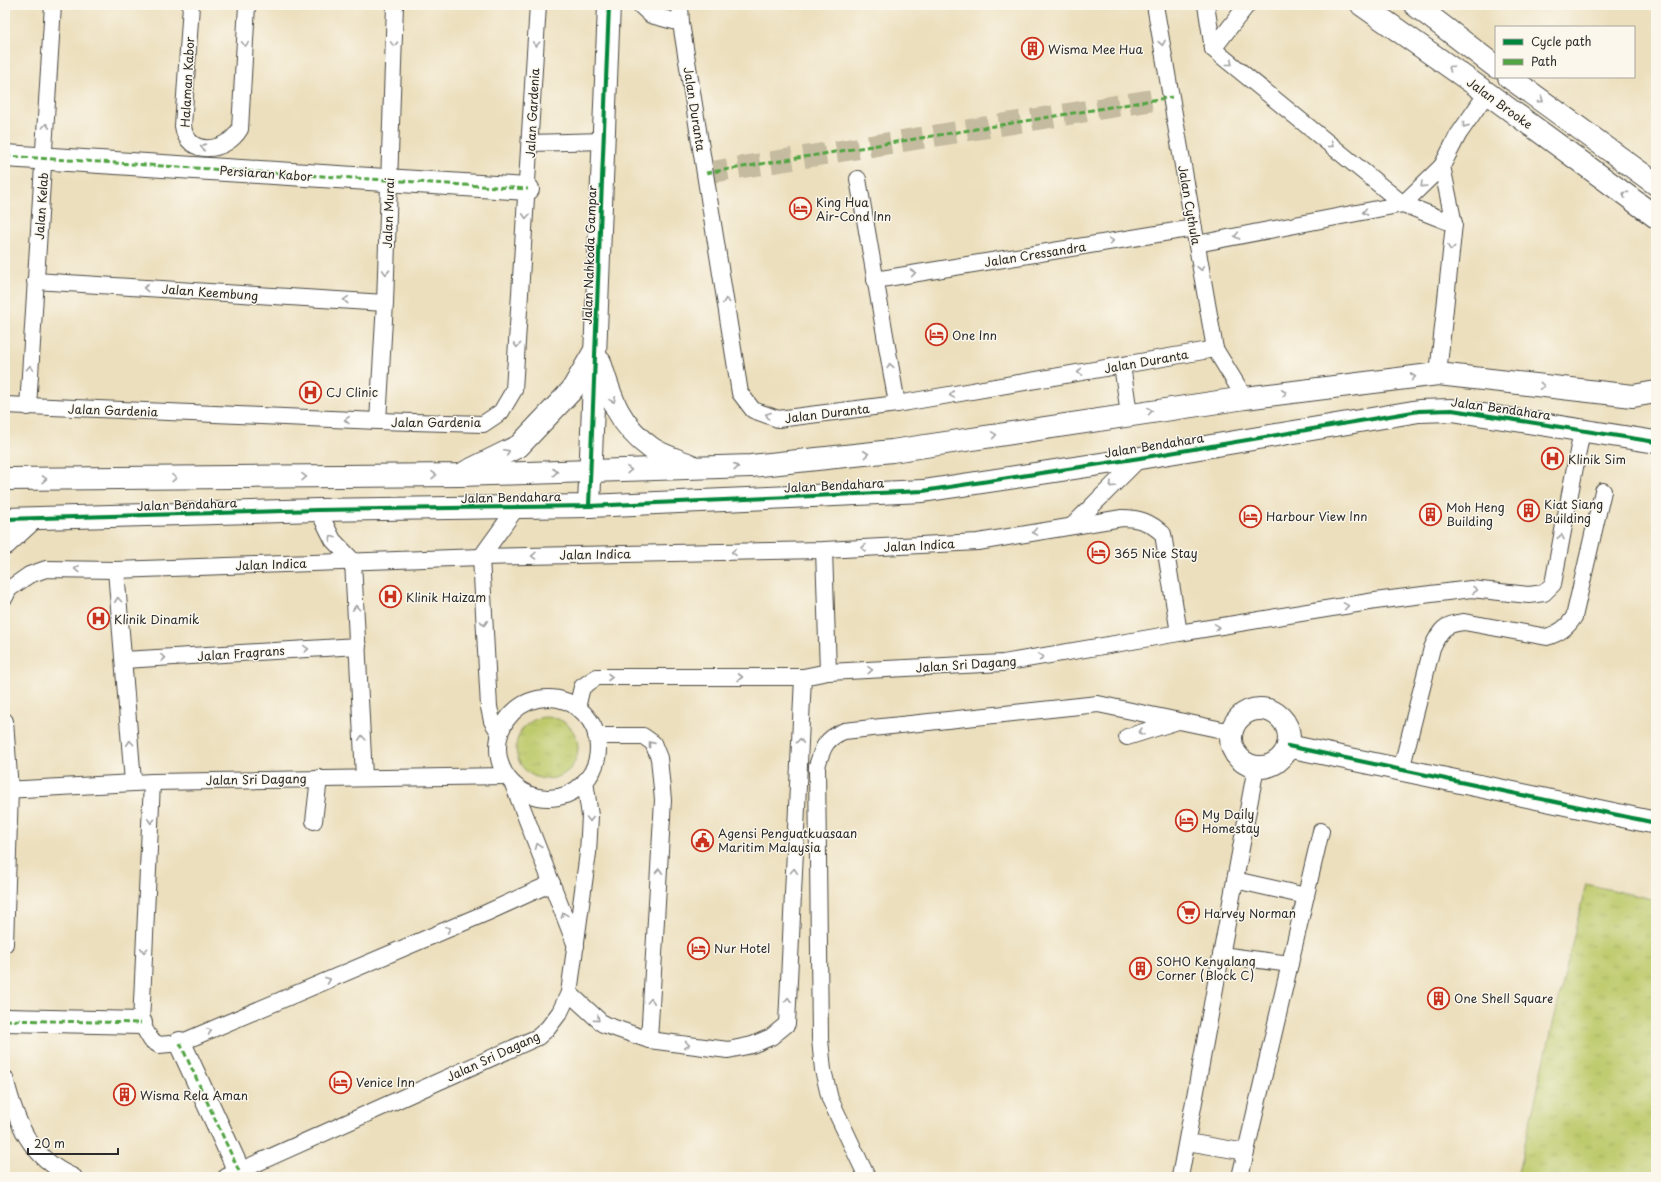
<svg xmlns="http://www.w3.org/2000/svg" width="1661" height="1182" font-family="'Playpen Sans',sans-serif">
<defs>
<pattern id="grass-tufts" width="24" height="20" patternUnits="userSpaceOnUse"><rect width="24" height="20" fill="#becb6d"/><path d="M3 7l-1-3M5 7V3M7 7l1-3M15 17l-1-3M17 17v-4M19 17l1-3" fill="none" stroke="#a3ae5f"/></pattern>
</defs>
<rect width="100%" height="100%" fill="#fbf7ec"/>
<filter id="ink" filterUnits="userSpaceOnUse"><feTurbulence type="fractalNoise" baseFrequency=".025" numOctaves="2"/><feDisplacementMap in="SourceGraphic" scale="8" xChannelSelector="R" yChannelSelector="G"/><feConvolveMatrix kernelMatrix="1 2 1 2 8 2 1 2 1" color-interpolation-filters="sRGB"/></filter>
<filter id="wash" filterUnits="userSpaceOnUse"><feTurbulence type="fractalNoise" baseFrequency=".012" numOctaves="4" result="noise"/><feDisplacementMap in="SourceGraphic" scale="16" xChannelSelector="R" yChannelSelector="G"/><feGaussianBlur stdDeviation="0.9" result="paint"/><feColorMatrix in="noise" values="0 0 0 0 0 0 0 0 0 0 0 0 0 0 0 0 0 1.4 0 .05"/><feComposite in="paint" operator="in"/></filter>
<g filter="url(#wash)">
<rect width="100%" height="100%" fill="#ecdfbd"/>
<g fill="url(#grass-tufts)" stroke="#747b4c">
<circle cx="547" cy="748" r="31"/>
<path d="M1586 884 1656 900V1177H1517Z"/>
</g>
</g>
<g filter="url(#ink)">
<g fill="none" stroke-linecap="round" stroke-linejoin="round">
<path stroke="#c5bba0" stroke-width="22" stroke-dasharray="22 11" stroke-linecap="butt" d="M706 173 1172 97"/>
<defs>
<g id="service">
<path d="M191 5 183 126C187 157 226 153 240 129L247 5"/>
<path d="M640 5 651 15 681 23"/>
<path d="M680 5 681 23 740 393 753 410 778 419 897 404 1215 349"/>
<path d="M1155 5 1215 349 1245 398"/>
<path d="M1206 5 1213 49 1403 204 1454 224 1438 374"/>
<path d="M1213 49 1247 5"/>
<path d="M530 143 604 141"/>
<path d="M858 179 897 404"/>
<path d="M1454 224 1442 166 1458 135 1487 93"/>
<path d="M1197 244 1403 204 1442 166"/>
<path d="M875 280 1194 228"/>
<path d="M35 281 385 303"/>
<path d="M1122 365 1129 414"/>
<path d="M5 405 378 421 483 424 501 412 514 390 538 5"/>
<path d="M28 407 53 5"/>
<path d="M378 421 385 303 395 5"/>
<path d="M318 510 333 540 353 561 364 777"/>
<path d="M1073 525 1140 458"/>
<path d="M824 550 828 672"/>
<path d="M116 570 133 782"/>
<path d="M5 597 9 589 29 575 46 569 116 570 481 557 824 550 978 542 1122 518C1139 518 1150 522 1163 534L1179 633 1003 663 828 672 803 677H597L582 687 577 708"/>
<path d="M1179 633 1375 601 1471 589 1529 595 1544 593 1553 584 1582 430"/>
<path d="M124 660 358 646"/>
<circle cx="548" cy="748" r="50"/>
<path d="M5 721 10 790 5 944"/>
<path d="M500 734 492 721 489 707 481 557 517 507"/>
<path d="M596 736H643L653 743 659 758 663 800 649 1040"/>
<path d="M1127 737 1178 721"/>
<path d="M1401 770 1432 648C1440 630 1444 624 1464 622L1547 637C1559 633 1567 628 1574 617L1603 491"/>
<path d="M152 782 141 1023 151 1040 159 1045 180 1043 486 913 552 883"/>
<path d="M513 784 576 946"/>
<path d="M5 790 152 782 506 776"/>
<path d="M314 821 319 778"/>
<path d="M1235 880 1306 896"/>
<path d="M1221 955 1290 964"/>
<path d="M569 993 603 1024 649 1040 728 1050 752 1045 771 1037 787 1024 803 677"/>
<path d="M5 1078C16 1122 29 1158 74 1177"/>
<path d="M1187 1142 1246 1152"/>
<path d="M226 1177 538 1037 548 1028 560 1012 569 993 588 853 590 816 585 781"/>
<path d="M867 1177 830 1099 823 1070 820 1039 817 766C823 747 825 739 844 731L1098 704 1232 732"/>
<path d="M1180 1177 1256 767"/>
<path d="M1240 1177 1321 831"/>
</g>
<g id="pedestrian">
<path d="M5 156 528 189"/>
<path d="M5 1020 141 1023"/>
<path d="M180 1043 239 1171"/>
</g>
<g id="tertiary">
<path d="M1362 5 1487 93 1656 217"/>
<path d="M1415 5 1496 67"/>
<path d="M1509 77 1656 184"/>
<path d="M600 362C611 398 618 424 651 448 662 456 678 460 690 465"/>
<path d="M466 472 519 446 572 390 594 352"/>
<path d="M5 479 460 475 751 466 892 451 1245 398 1438 374 1633 396 1656 392"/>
<path d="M589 506 609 5"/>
<path d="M5 519 318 510 589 506 923 491 1140 458 1419 411 1452 410 1656 442"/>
<circle cx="1260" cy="738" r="29"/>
<path d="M1288 746 1656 823"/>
</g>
<path id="secondary" d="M5 544 31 520"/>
</defs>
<use href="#service" stroke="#484641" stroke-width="18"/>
<use href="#pedestrian" stroke="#484641" stroke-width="24"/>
<use href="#tertiary" stroke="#484641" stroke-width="24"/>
<use href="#secondary" stroke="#484641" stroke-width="24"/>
<use href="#service" stroke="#fff" stroke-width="16"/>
<use href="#pedestrian" stroke="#fff" stroke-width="22"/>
<use href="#tertiary" stroke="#fff" stroke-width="22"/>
<use href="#secondary" stroke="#fff" stroke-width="22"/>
<g stroke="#51a443" stroke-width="3" stroke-dasharray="6 3" stroke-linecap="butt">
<path d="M5 156 528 189"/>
<path d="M706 173 1172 97"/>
<path d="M5 1020 141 1023"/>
<path d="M180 1043 239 1171"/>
</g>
<defs>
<g id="cycleway">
<path d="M589 506 609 5"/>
<path d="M5 519 318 510 589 506 923 491 1140 458 1419 411 1452 410 1656 442"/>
<path d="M1288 746 1656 823"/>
</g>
</defs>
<use href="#cycleway" stroke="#fbf7ec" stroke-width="6"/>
<use href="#cycleway" stroke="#00873e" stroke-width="4"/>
</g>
<defs><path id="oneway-chevron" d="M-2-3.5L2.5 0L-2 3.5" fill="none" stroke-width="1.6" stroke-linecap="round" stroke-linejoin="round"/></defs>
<g stroke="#a0a0a0">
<use href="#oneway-chevron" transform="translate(1162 43) rotate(80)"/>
<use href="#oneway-chevron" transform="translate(245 44) rotate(93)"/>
<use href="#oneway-chevron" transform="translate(394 44) rotate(92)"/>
<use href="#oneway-chevron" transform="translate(536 44) rotate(93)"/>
<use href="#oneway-chevron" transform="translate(1230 63) rotate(39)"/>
<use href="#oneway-chevron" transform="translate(1451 68) rotate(-145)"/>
<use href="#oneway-chevron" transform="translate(1541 100) rotate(36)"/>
<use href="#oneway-chevron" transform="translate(1465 125) rotate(125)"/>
<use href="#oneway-chevron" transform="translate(46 126) rotate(-87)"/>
<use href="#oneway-chevron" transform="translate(1331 145) rotate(39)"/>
<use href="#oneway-chevron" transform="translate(203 147) rotate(-169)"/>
<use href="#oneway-chevron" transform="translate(1423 185) rotate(135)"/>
<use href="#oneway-chevron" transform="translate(1625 194) rotate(-144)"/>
<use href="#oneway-chevron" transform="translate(1365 212) rotate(169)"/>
<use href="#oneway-chevron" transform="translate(526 216) rotate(94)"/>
<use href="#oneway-chevron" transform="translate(1237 236) rotate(169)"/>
<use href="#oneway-chevron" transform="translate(1111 241) rotate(-9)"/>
<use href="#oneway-chevron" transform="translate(1451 248) rotate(96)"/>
<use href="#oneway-chevron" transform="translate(1201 268) rotate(80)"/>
<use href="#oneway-chevron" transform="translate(386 272) rotate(92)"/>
<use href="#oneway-chevron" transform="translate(913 273) rotate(-9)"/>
<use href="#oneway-chevron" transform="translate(146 288) rotate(-176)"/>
<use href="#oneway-chevron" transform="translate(346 300) rotate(-176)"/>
<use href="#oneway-chevron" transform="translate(726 301) rotate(-99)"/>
<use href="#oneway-chevron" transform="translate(517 345) rotate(94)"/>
<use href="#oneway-chevron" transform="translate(890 366) rotate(-100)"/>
<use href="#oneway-chevron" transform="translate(30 368) rotate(-87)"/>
<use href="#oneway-chevron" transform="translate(1080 372) rotate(170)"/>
<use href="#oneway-chevron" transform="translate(1413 377) rotate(-7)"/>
<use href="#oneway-chevron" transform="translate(1542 386) rotate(6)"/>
<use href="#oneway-chevron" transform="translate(1284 393) rotate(-7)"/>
<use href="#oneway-chevron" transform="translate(952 395) rotate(170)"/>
<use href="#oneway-chevron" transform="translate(613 400) rotate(66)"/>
<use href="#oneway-chevron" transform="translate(1150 411) rotate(-8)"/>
<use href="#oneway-chevron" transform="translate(768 415) rotate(-160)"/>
<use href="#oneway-chevron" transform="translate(347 420) rotate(-178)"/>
<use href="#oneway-chevron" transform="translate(994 435) rotate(-9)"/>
<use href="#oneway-chevron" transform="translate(507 452) rotate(-26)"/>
<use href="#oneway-chevron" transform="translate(866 454) rotate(-6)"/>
<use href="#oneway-chevron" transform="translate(736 467) rotate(-2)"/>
<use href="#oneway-chevron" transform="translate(629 470) rotate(-1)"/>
<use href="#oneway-chevron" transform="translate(555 472) rotate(-2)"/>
<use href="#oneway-chevron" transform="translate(434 475) rotate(-1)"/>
<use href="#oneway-chevron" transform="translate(304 477) rotate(-1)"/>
<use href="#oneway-chevron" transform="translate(174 478) rotate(-1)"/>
<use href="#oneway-chevron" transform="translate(44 479) rotate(-1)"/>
<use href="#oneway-chevron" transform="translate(1112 485) rotate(135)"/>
<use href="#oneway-chevron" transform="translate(1035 532) rotate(170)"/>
<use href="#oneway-chevron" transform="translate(1561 537) rotate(-79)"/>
<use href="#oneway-chevron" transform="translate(332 538) rotate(-123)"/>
<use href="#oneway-chevron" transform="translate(864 548) rotate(177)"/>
<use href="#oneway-chevron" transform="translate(734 552) rotate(179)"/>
<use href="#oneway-chevron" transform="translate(534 556) rotate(179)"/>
<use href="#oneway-chevron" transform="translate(77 569) rotate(-179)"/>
<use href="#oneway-chevron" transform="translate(1475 590) rotate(2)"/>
<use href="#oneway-chevron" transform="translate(118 600) rotate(-95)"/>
<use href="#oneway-chevron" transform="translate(1346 606) rotate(-9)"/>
<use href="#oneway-chevron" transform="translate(356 608) rotate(-93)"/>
<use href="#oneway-chevron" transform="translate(484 623) rotate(87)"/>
<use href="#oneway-chevron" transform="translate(1217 627) rotate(-9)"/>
<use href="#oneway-chevron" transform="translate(306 649) rotate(-4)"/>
<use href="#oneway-chevron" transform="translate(1041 657) rotate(-10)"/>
<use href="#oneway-chevron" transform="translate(163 658) rotate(-4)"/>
<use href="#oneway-chevron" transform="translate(870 670) rotate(-3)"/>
<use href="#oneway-chevron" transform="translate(610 677)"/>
<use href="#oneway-chevron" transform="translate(740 677)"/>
<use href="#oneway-chevron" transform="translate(1141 732) rotate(164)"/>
<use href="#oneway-chevron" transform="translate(362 738) rotate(-93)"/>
<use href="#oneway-chevron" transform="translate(800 741) rotate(-87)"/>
<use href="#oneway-chevron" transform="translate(130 743) rotate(-94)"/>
<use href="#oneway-chevron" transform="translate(651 744) rotate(-129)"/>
<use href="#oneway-chevron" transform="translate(590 819) rotate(90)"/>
<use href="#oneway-chevron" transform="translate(151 821) rotate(93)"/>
<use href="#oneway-chevron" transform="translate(538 846) rotate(-112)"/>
<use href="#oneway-chevron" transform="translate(659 871) rotate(-87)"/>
<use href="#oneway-chevron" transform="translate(794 871) rotate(-87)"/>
<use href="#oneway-chevron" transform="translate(564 915) rotate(-110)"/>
<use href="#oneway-chevron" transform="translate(448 929) rotate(-23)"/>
<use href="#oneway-chevron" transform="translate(144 950) rotate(93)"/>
<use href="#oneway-chevron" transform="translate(328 980) rotate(-23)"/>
<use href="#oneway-chevron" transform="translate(788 1000) rotate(-87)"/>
<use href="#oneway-chevron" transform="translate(651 1001) rotate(-87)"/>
<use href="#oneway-chevron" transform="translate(597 1019) rotate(42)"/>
<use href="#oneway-chevron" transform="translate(209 1031) rotate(-23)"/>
<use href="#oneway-chevron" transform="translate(687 1045) rotate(7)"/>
</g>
</g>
<defs>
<symbol id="building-ring" viewBox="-11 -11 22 22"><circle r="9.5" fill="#fbf7ec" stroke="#c8321e" stroke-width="1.5"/><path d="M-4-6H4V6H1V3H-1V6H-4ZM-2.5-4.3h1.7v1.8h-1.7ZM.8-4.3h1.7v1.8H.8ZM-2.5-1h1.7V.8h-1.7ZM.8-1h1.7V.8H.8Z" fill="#c8321e"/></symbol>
<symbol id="hotel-ring" viewBox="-11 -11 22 22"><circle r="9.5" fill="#fbf7ec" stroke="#c8321e" stroke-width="1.5"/><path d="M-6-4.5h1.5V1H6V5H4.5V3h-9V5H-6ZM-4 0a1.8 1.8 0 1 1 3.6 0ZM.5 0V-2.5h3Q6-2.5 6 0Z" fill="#c8321e"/></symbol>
<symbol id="hospital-ring" viewBox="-11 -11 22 22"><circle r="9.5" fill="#fbf7ec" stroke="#c8321e" stroke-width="1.5"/><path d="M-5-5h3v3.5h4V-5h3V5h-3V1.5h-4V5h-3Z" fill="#c8321e"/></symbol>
<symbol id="civic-ring" viewBox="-11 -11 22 22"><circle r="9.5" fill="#fbf7ec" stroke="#c8321e" stroke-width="1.5"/><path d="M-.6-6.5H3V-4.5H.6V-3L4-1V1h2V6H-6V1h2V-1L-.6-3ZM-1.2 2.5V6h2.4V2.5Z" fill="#c8321e"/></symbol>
<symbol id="supermarket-ring" viewBox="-11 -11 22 22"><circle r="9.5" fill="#fbf7ec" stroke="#c8321e" stroke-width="1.5"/><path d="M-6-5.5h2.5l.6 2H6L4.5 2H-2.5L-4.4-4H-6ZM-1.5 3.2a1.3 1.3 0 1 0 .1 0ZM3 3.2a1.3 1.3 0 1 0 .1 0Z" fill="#c8321e"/></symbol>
</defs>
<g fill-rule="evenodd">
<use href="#building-ring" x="1020" y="36" width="25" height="25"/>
<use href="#hotel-ring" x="788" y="196" width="25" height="25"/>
<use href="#hotel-ring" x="924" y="322" width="25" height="25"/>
<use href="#hospital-ring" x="298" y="380" width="25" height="25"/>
<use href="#hospital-ring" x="1540" y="446" width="25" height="25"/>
<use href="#building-ring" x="1516" y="498" width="25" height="25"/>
<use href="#building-ring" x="1418" y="502" width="25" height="25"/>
<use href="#hotel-ring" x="1238" y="504" width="25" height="25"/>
<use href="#hotel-ring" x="1086" y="540" width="25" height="25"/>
<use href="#hospital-ring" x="378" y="584" width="25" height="25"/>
<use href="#hospital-ring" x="86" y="606" width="25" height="25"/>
<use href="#hotel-ring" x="1174" y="808" width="25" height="25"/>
<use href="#civic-ring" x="690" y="828" width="25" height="25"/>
<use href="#supermarket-ring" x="1176" y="900" width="25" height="25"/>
<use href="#hotel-ring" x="686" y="936" width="25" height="25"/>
<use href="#building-ring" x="1128" y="956" width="25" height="25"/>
<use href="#building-ring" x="1426" y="986" width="25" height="25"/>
<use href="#hotel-ring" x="328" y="1070" width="25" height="25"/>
<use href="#building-ring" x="112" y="1082" width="25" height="25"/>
</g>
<g text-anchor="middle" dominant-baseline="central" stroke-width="3" stroke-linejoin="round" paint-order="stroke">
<g font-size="12" fill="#2b2b2b" stroke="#fbf7ec" text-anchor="start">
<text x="1048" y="49">Wisma Mee Hua</text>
<text x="816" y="202">King Hua<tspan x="816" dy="14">Air-Cond Inn</tspan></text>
<text x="952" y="335">One Inn</text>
<text x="326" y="392">CJ Clinic</text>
<text x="1568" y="459">Klinik Sim</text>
<text x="1544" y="504">Kiat Siang<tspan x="1544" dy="14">Building</tspan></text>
<text x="1446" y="507">Moh Heng<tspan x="1446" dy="14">Building</tspan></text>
<text x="1266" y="516">Harbour View Inn</text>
<text x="1114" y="553">365 Nice Stay</text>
<text x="406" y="597">Klinik Haizam</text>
<text x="114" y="619">Klinik Dinamik</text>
<text x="1202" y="814">My Daily<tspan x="1202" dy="14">Homestay</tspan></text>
<text x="718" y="833">Agensi Penguatkuasaan<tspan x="718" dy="14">Maritim Malaysia</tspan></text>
<text x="1204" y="913">Harvey Norman</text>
<text x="714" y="948">Nur Hotel</text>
<text x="1156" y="961">SOHO Kenyalang<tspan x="1156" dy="14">Corner (Block C)</tspan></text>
<text x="1454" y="998">One Shell Square</text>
<text x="356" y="1082">Venice Inn</text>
<text x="140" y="1095">Wisma Rela Aman</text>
</g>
<g font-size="12" fill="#2b2b2b" stroke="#fbf7ec">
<text transform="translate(187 82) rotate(-87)">Halaman Kabor</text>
<text transform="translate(1500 103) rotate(36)">Jalan Brooke</text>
<text transform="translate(695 109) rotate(81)">Jalan Duranta</text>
<text transform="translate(532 113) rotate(-87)">Jalan Gardenia</text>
<text transform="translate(266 173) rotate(4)">Persiaran Kabor</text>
<text transform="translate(1190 205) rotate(80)">Jalan Cythula</text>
<text transform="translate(41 206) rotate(-86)">Jalan Kelab</text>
<text transform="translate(388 213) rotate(-88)">Jalan Murai</text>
<text transform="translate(1035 254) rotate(-9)">Jalan Cressandra</text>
<text transform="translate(589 255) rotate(-88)">Jalan Nahkoda Gampar</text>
<text transform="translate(210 292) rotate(4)">Jalan Keembung</text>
<text transform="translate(1146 361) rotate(-10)">Jalan Duranta</text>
<text transform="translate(1501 408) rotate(8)">Jalan Bendahara</text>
<text transform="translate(113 410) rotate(2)">Jalan Gardenia</text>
<text transform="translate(827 413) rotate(-7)">Jalan Duranta</text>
<text x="436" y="422">Jalan Gardenia</text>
<text transform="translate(1154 445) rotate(-9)">Jalan Bendahara</text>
<text transform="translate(834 485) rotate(-3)">Jalan Bendahara</text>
<text transform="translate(511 497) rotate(-1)">Jalan Bendahara</text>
<text transform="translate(187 504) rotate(-2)">Jalan Bendahara</text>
<text transform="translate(919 545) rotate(-3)">Jalan Indica</text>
<text transform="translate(595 554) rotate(-1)">Jalan Indica</text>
<text transform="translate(271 564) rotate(-2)">Jalan Indica</text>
<text transform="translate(241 653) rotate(-4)">Jalan Fragrans</text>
<text transform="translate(966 664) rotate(-4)">Jalan Sri Dagang</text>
<text transform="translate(256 779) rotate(-1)">Jalan Sri Dagang</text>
<text transform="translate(493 1056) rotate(-25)">Jalan Sri Dagang</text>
</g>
</g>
<rect width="1661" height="1182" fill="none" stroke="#fbf7ec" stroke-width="20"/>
<rect x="1495" y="26" width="140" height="52" fill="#fbf7ec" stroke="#a8a59f"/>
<rect x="1503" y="39" width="20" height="6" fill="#00873e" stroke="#a8a59f"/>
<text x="1531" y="46" font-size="12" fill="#2b2b2b">Cycle path</text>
<rect x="1503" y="59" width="20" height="6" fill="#51a443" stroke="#a8a59f"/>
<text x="1531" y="66" font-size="12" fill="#2b2b2b">Path</text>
<path d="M28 1148v6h90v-6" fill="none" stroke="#2b2b2b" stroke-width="2"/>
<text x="34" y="1148" font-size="12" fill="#2b2b2b" stroke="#fbf7ec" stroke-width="3" paint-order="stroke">20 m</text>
</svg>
